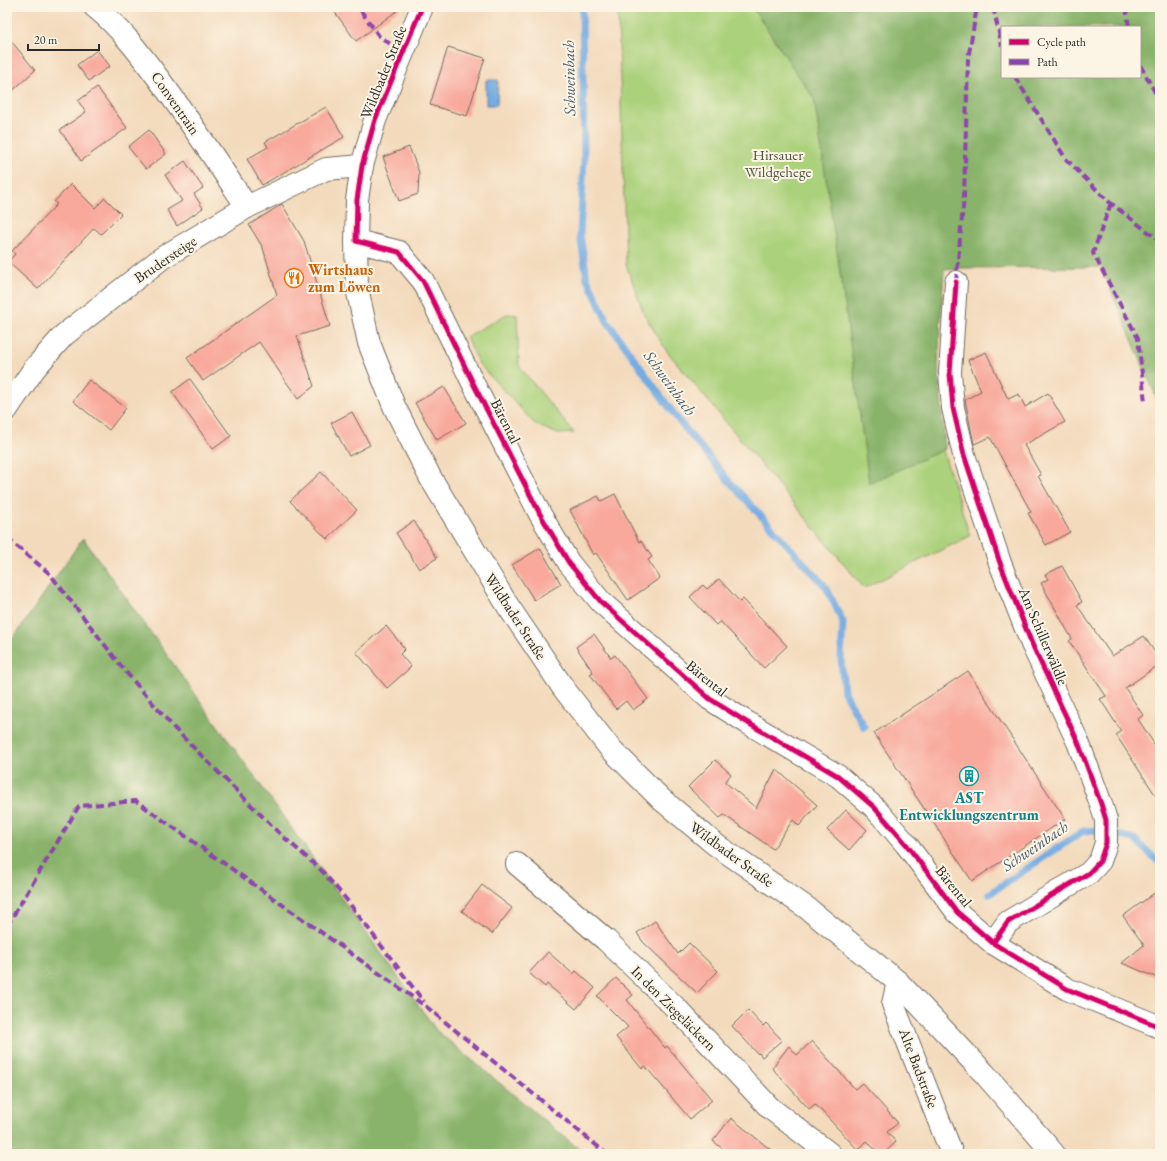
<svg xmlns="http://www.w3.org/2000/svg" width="1167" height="1161" font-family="'EB Garamond',serif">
<rect width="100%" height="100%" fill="#fcf5e5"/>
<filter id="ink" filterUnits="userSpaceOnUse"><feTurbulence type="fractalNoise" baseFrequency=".025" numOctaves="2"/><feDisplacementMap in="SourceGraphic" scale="8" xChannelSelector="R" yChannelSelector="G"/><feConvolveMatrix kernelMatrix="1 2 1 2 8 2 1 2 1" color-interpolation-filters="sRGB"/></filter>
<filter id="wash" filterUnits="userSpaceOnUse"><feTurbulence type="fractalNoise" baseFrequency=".012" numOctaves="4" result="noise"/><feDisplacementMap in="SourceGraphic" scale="16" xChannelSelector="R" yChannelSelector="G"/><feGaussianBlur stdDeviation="0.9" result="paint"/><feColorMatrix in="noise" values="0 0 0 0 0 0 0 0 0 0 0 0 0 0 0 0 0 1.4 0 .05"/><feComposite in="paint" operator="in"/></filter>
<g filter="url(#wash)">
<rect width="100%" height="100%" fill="#f3dabc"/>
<g fill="#acd17b" stroke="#6c7e53">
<path d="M647 7H951L934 422 970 536 864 588 666 350 644 314 626 264 618 12Z"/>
<path d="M507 314 517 315 519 366 574 433 558 434 536 425 479 364 466 337Z"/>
</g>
<g fill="#89b36b" stroke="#5a6f4b" fill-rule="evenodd">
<path d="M750 7H1160V406L1101 267 963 268 944 269 938 364 945 449 869 483 845 306 814 99 757 14ZM1002 27H1140V77H1002Z"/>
<path d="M83 538 437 1031 585 1154H7V647Z"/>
</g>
<path fill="#75ace3" stroke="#506c87" d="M486 80H498L497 105H486Z"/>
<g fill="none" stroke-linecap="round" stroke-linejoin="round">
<g stroke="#75ace3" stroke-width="7">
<path d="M582 7 584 159 580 235 587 278 607 321 679 421 729 481 826 587 843 622 841 659 844 692 864 727"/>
<path d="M989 894 1083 831 1097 830 1134 839 1160 863"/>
</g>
</g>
<g id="blocks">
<g fill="#f8a99c">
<path d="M331 7H402L356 41Z"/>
<path d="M7 36 35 70 7 96Z"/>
<path d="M448 47 485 58 467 116 430 105Z"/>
<path d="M97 50 110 66 89 81 77 65Z"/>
<path d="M97 87 127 128 81 161 60 130 86 112 78 101Z"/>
<path d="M326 107 344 137 262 185 247 159 268 147 265 142Z"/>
<path d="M149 130 166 154 146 169 128 147Z"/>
<path d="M409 147 419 172 418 194 399 201 383 157Z"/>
<path d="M185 161 203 188 194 194 203 208 177 226 167 210 182 201 165 175Z"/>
<path d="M71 184 95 208 105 198 121 214 101 234 94 228 38 289 8 262 15 254 12 251 57 204 54 202Z"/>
<path d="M282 204 304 241 330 326 297 336 314 386 298 399 259 342 203 381 187 358 277 295 263 248 249 225Z"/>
<path d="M986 352 1008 399 1019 394 1025 407 1048 393 1065 422 1024 445 1041 475 1038 476 1070 532 1046 545 1028 513 1031 512 990 437 974 444 965 400 981 391 968 360Z"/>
<path d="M190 379 231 436 213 449 172 392Z"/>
<path d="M89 380 126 408 109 430 73 401Z"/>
<path d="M444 387 466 423 437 440 415 403Z"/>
<path d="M352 412 370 445 349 456 331 423Z"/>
<path d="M321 472 357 510 327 539 290 501Z"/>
<path d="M615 494 639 542 641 541 652 557 648 560 660 578 628 600 596 553 593 555 570 510 598 496 601 501Z"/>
<path d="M414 521 437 558 419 569 396 533Z"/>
<path d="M540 548 561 584 534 600 512 565Z"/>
<path d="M1062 566 1082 602 1077 605 1112 656 1144 636 1160 660V664L1125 688 1143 715 1138 719 1160 753V802L1116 735 1121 731 1100 699 1106 696 1069 641 1072 639 1041 583 1048 579 1045 575Z"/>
<path d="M719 579 740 602 743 599 787 646 764 668 720 621 716 625 690 597 703 585 707 589Z"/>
<path d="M386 626 405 649 400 654 411 667 387 688 356 652Z"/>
<path d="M594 634 611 658 615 655 648 699 633 710 626 701 616 709 590 674 593 672 576 647Z"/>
<path d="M968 671 1065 819 972 881 874 733Z"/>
<path d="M715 760 731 774 725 782 756 808 776 769 817 805 799 826 793 820 773 849 724 815 720 818 688 787Z"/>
<path d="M846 810 867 830 849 850 827 830Z"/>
<path d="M482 885 512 908 492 934 462 911Z"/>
<path d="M1160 889V979L1122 963 1144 945 1123 916Z"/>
<path d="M655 921 678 954 689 943 718 971 697 993 643 942 637 933Z"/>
<path d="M548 952 573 974 576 971 595 988 576 1009 547 984 545 987 529 973Z"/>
<path d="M616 978 633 995 627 1000 665 1048 667 1046 712 1100 690 1119 645 1066 642 1069 616 1037 628 1027 597 996Z"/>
<path d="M748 1010 763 1026 766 1023 782 1040 762 1057 759 1053 758 1054 732 1026Z"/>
<path d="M812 1041 855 1089 862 1083 898 1123 887 1132 896 1142 883 1154H879L867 1141 858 1150 815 1104 809 1109 772 1068 789 1046 797 1055Z"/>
<path d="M731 1118 776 1154H729L713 1141Z"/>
</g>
</g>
</g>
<g filter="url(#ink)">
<use href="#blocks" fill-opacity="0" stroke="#71685e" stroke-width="1"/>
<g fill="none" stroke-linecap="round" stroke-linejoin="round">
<defs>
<g id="street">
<path d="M95 7C121 28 141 55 161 82 191 122 219 165 247 207"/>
<path d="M356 241 399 252 423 281 474 385 540 514 569 563 601 602 710 699 748 723 838 776 874 807 906 844 957 912 993 943 1067 989 1160 1027"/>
<path d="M956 282 950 373 953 408 964 455 1000 563 1032 644 1078 742 1101 804 1106 820V843L1100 861 1089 873 1008 922 993 943"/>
<path d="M7 409 34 369 64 335 162 258 247 207 326 169 362 166"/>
<path d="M517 864 606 940 678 1010 770 1108 830 1154"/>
<path d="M898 982 893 1004 952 1154"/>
</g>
<path id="primary" d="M422 7 375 120 362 166 357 200 356 241 357 288 369 343 394 406 430 477 508 606 564 689 609 747 661 799 716 845 807 908 898 982 984 1073 1054 1154"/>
</defs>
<use href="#street" stroke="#71685e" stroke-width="24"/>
<use href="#primary" stroke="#71685e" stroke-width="24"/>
<use href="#street" stroke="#fff" stroke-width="22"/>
<use href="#primary" stroke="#fff" stroke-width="22"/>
<g stroke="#8e44ad" stroke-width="4" stroke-dasharray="8 4" stroke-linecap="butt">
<path d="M993 7 1002 46"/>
<path d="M1126 7 1129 27"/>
<path d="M361 11 379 36 403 53"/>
<path d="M1140 65 1160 101"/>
<path d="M1015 77 1066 159 1108 201 1160 241"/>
<path d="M1111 203 1093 253 1138 338 1145 402"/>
<path d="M956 282 964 196 968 59 977 7"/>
<path d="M7 538 50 574 125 671 174 728 277 831 322 871 346 899 424 1002"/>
<path d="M7 926 79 806 136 801 428 1008 607 1154"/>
</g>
<defs>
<g id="cycleway">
<path d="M422 7 375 120 362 166 357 200 356 241 399 252 423 281 474 385 540 514 569 563 601 602 710 699 748 723 838 776 874 807 906 844 957 912 993 943 1067 989 1160 1027"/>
<path d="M956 282 950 373 953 408 964 455 1000 563 1032 644 1078 742 1101 804 1106 820V843L1100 861 1089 873 1008 922 993 943"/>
</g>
</defs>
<use href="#cycleway" stroke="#fcf5e5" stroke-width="8"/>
<use href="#cycleway" stroke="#d6006c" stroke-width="5"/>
</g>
</g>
<defs>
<symbol id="restaurant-ring" viewBox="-11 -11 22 22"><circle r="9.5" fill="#fcf5e5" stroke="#e8710a" stroke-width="1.5"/><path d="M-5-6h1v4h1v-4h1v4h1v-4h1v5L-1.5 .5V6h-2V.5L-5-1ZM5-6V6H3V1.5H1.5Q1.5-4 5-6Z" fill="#e8710a"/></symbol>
<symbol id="building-ring" viewBox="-11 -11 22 22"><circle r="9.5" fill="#fcf5e5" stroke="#0f9aa8" stroke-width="1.5"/><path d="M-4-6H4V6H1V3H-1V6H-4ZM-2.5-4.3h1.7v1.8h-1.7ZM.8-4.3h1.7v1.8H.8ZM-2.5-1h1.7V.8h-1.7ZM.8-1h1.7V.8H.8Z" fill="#0f9aa8"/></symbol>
</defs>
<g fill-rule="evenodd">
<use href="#restaurant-ring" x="283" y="267" width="22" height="22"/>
<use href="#building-ring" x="958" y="765" width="22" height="22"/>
</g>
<g text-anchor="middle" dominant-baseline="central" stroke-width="4" stroke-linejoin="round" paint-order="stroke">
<g font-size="15" fill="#2b2b2b" stroke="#fcf5e5">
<text transform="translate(383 72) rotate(-68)">Wildbader Straße</text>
<text transform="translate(176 103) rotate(55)">Conventrain</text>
<text transform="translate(165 259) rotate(-34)">Brudersteige</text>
<text transform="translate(506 421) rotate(63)">Bärental</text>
<text transform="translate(516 616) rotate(57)">Wildbader Straße</text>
<text transform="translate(1044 636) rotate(67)">Am Schillerwäldle</text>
<text transform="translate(707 678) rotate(39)">Bärental</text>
<text transform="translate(732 854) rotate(36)">Wildbader Straße</text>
<text transform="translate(954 886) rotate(51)">Bärental</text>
<text transform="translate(674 1008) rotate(45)">In den Ziegeläckern</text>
<text transform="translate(919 1068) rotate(69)">Alte Badstraße</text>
</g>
<g font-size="15" fill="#4b543f" stroke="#fcf5e5">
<text x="778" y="154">Hirsauer<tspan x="778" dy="17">Wildgehege</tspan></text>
</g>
<g font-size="15" font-weight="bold" fill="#c56008" stroke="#fcf5e5" text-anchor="start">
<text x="308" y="269">Wirtshaus<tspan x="308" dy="17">zum Löwen</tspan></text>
</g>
<g font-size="15" font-weight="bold" fill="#0d838f" stroke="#fcf5e5">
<text x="969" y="797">AST<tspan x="969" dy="17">Entwicklungszentrum</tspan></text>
</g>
<g font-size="16" font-style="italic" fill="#45586b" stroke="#fcf5e5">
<text transform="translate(569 78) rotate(-91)">Schweinbach</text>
<text transform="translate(670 383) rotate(54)">Schweinbach</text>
<text transform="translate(1035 846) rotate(-34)">Schweinbach</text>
</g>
</g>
<rect width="1167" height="1161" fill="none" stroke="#fcf5e5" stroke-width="24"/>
<rect x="1001" y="26" width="140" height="52" fill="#fcf5e5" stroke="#a8a49b"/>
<rect x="1009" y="39" width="20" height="6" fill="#d6006c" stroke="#a8a49b"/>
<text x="1037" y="46" font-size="12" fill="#2b2b2b">Cycle path</text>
<rect x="1009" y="59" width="20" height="6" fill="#8e44ad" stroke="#a8a49b"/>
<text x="1037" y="66" font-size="12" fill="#2b2b2b">Path</text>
<path d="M28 44v6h71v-6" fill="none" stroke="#2b2b2b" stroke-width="2"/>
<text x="34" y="44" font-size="12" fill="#2b2b2b" stroke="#fcf5e5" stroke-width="3" paint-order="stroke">20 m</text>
</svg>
